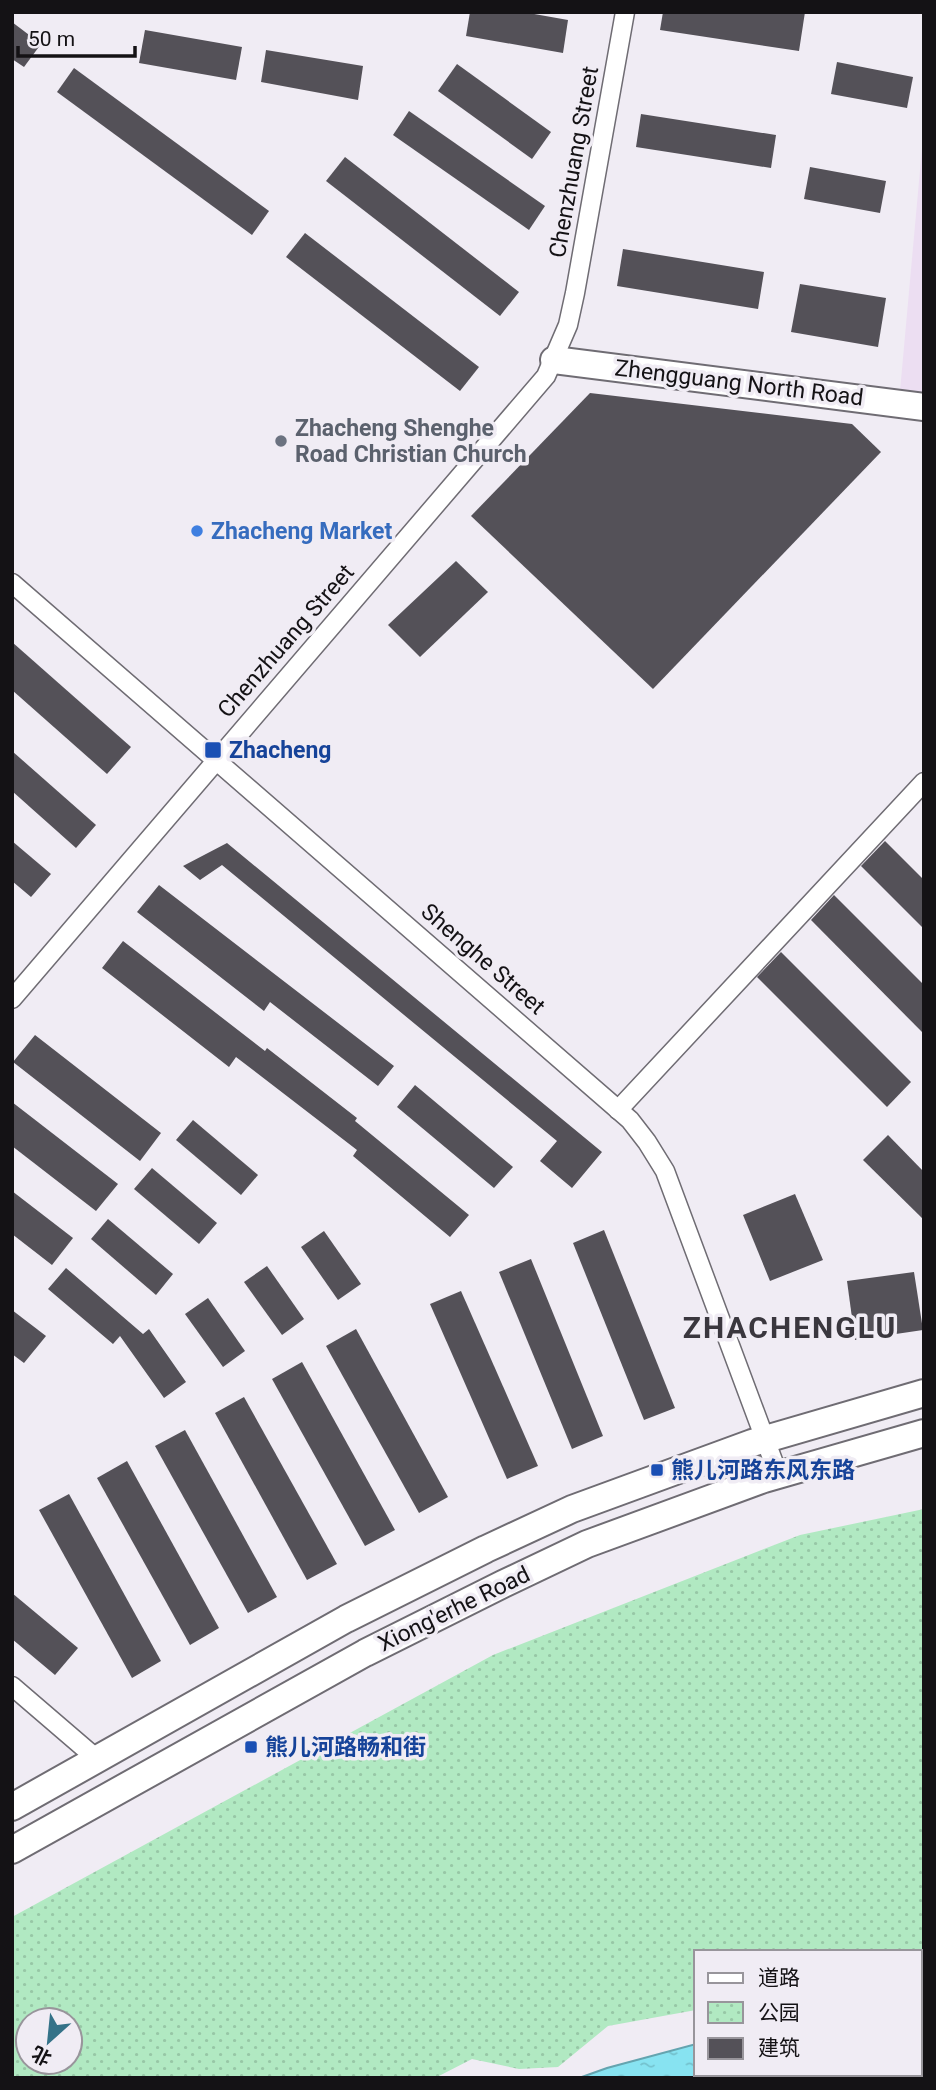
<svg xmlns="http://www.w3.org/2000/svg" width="936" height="2090" font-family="Roboto,'Noto Sans SC',sans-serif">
<defs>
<pattern id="park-dots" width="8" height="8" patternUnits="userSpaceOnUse" patternTransform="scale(1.75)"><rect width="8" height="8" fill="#b1e9c2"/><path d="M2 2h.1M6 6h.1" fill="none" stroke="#97c7a6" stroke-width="1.8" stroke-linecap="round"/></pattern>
<pattern id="water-ripples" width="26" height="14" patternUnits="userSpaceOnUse" patternTransform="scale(1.75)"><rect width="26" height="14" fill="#87e3f1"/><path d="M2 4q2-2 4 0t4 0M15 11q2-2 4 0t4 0" fill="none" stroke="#74c2ce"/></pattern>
</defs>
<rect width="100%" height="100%" fill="#f0ecf4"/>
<path fill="#ecdef2" d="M924 126V394L900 391Z"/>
<path fill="url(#park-dots)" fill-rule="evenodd" d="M924 1509V1969H920V1952H696V2010L608 2026 558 2067 519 2069 472 2059 435 2078H12V1917L493 1655 800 1535ZM28 2020H70V2062H28Z"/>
<path fill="url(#water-ripples)" stroke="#64a4af" stroke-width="2" d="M924 1984V2078H579L607 2068 696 2044V2074H920V1985Z"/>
<g fill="#545158">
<path d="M470 12H523L568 20 563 53 466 36Z"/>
<path d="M663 12H805L799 51 660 30Z"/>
<path d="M12 22 41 44 24 67 12 59Z"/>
<path d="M145 30 242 47 236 80 139 63Z"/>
<path d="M266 50 363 66 358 100 261 82Z"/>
<path d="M837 62 913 77 907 108 831 94Z"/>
<path d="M457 64 551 132 532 159 438 91Z"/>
<path d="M74 68 269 211 252 235 57 92Z"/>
<path d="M409 111 545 206 529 230 393 135Z"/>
<path d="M641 114 776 135 771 168 636 147Z"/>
<path d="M345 157 519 292 500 316 326 181Z"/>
<path d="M810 167 886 181 880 213 804 199Z"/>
<path d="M305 233 479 367 460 391 286 257Z"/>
<path d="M623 249 764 272 758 309 617 286Z"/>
<path d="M800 284 886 298 878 347 791 332Z"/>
<path d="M590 393 852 424 881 452 653 689 471 516Z"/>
<path d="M456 561 488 592 420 657 388 625Z"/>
<path d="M12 642 131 747 107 774 12 690Z"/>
<path d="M12 751 96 825 76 848 12 791Z"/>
<path d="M12 841 51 874 31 897 12 881Z"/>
<path d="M885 841 924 880V929L861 866Z"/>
<path d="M227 843 602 1152 572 1188 540 1161 557 1141 222 865 200 880 183 866Z"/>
<path d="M159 885 394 1066 378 1086 270 1002 264 1011 137 912Z"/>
<path d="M834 895 924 985V1034L811 920Z"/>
<path d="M123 941 265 1051 267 1048 357 1118 355 1121 469 1215 450 1237 353 1156 357 1150 236 1057 229 1067 102 968Z"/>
<path d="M781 952 911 1082 887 1107 757 977Z"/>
<path d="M35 1035 161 1133 140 1161 13 1062Z"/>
<path d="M415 1085 513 1167 494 1188 397 1107Z"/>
<path d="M12 1102 118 1184 96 1211 12 1146Z"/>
<path d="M193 1120 258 1175 241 1195 176 1140Z"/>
<path d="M888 1135 924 1172V1220L863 1160Z"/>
<path d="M152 1168 217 1223 199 1244 134 1189Z"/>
<path d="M12 1191 73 1238 52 1265 12 1234Z"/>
<path d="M795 1194 823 1260 770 1281 743 1215Z"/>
<path d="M108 1219 173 1274 156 1295 91 1239Z"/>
<path d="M604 1230 675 1408 644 1420 573 1243Z"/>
<path d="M324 1231 361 1284 338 1300 301 1247Z"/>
<path d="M531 1259 603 1436 572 1449 499 1272Z"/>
<path d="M267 1266 304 1319 282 1335 244 1282Z"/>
<path d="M66 1268 143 1334 149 1329 186 1382 164 1398 120 1336 113 1344 48 1289Z"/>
<path d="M914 1272 923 1330 855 1340 847 1281Z"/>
<path d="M461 1291 538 1466 507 1479 430 1304Z"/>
<path d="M208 1298 245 1351 223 1367 185 1314Z"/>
<path d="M12 1310 46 1336 24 1363 12 1354Z"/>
<path d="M356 1329 448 1497 419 1513 326 1346Z"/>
<path d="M302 1362 395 1530 365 1546 272 1379Z"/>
<path d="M244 1397 337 1564 307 1580 215 1413Z"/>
<path d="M185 1430 277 1597 248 1613 155 1446Z"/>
<path d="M127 1461 219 1628 190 1645 97 1478Z"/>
<path d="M69 1494 161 1661 132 1678 39 1510Z"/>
<path d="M12 1593 78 1648 55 1675 12 1639Z"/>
</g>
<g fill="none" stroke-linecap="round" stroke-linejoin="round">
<defs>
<g id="street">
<path d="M12 583 630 1120 647 1142 665 1171 778 1474"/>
<path d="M12 999 546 376 568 325 575 293 625 12"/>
<path d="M618 1110 924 782"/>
<path d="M12 1686 97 1759"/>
</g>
<g id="secondary">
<path d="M554 360 924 407"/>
<path d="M12 1807 346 1619 486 1549 572 1509 752 1443 924 1393"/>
<path d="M12 1850 365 1653 503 1584 587 1544 764 1479 924 1433"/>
</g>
</defs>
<use href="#street" stroke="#6f6c73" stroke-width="21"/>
<use href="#secondary" stroke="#6f6c73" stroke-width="30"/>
<use href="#street" stroke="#fff" stroke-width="18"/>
<use href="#secondary" stroke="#fff" stroke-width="26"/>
</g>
<circle fill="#6b7280" stroke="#f0ecf4" stroke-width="2.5" cx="281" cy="441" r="7"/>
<circle fill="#3f7fe0" stroke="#f0ecf4" stroke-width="2.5" cx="197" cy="531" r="7"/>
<g fill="#1a4fb4" stroke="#f0ecf4" stroke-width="2.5">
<rect x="204" y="741" width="18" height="18" rx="3.5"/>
<rect x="650" y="1463" width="14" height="14" rx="3.5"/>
<rect x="244" y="1740" width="14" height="14" rx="3.5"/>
</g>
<g text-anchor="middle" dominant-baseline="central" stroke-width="7" stroke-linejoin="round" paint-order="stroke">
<g font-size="23" fill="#141215" stroke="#f0ecf4">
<text transform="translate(574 162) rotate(-80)">Chenzhuang Street</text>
<text transform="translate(739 383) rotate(7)">Zhengguang North Road</text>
<text transform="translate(286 641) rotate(-49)">Chenzhuang Street</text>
<text transform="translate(483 959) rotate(41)">Shenghe Street</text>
<text transform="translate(454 1609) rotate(-26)">Xiong'erhe Road</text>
</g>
<g font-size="23" font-weight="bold" fill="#5b616d" stroke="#f0ecf4" text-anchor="start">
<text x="295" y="428">Zhacheng Shenghe<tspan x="295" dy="26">Road Christian Church</tspan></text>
</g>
<g font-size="23" font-weight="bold" fill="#366cbe" stroke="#f0ecf4" text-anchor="start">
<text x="211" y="531">Zhacheng Market</text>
</g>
<g font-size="23" font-weight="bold" fill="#164399" stroke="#f0ecf4" text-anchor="start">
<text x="229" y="750">Zhacheng</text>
<text x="671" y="1470">熊儿河路东风东路</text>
<text x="265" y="1747">熊儿河路畅和街</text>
</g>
<g font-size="30" font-weight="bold" letter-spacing="2" fill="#3a373e" stroke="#f0ecf4">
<text x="790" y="1327">ZHACHENGLU</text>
</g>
</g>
<rect width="936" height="2090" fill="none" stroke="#141215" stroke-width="28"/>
<rect x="694" y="1950" width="228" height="126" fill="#f0ecf4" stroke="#98959b" stroke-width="2"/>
<rect x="708" y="1973" width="35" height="10" fill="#ffffff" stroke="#98959b" stroke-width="2"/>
<text x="758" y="1985" font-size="21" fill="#141215">道路</text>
<rect x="708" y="2002" width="35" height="21" fill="url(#park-dots)" stroke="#98959b" stroke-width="2"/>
<text x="758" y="2020" font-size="21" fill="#141215">公园</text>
<rect x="708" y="2038" width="35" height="21" fill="#545158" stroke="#98959b" stroke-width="2"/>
<text x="758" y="2055" font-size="21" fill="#141215">建筑</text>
<g transform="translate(49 2041) rotate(207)"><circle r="33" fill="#f0ecf4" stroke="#98959b" stroke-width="2"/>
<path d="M0-5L12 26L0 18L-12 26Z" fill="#347288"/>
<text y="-10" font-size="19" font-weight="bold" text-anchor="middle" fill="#141215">北</text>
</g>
<path d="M18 46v10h117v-10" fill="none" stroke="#141215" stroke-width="3.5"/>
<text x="28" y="46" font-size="21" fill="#141215" stroke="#f0ecf4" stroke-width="5" paint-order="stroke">50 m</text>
</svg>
